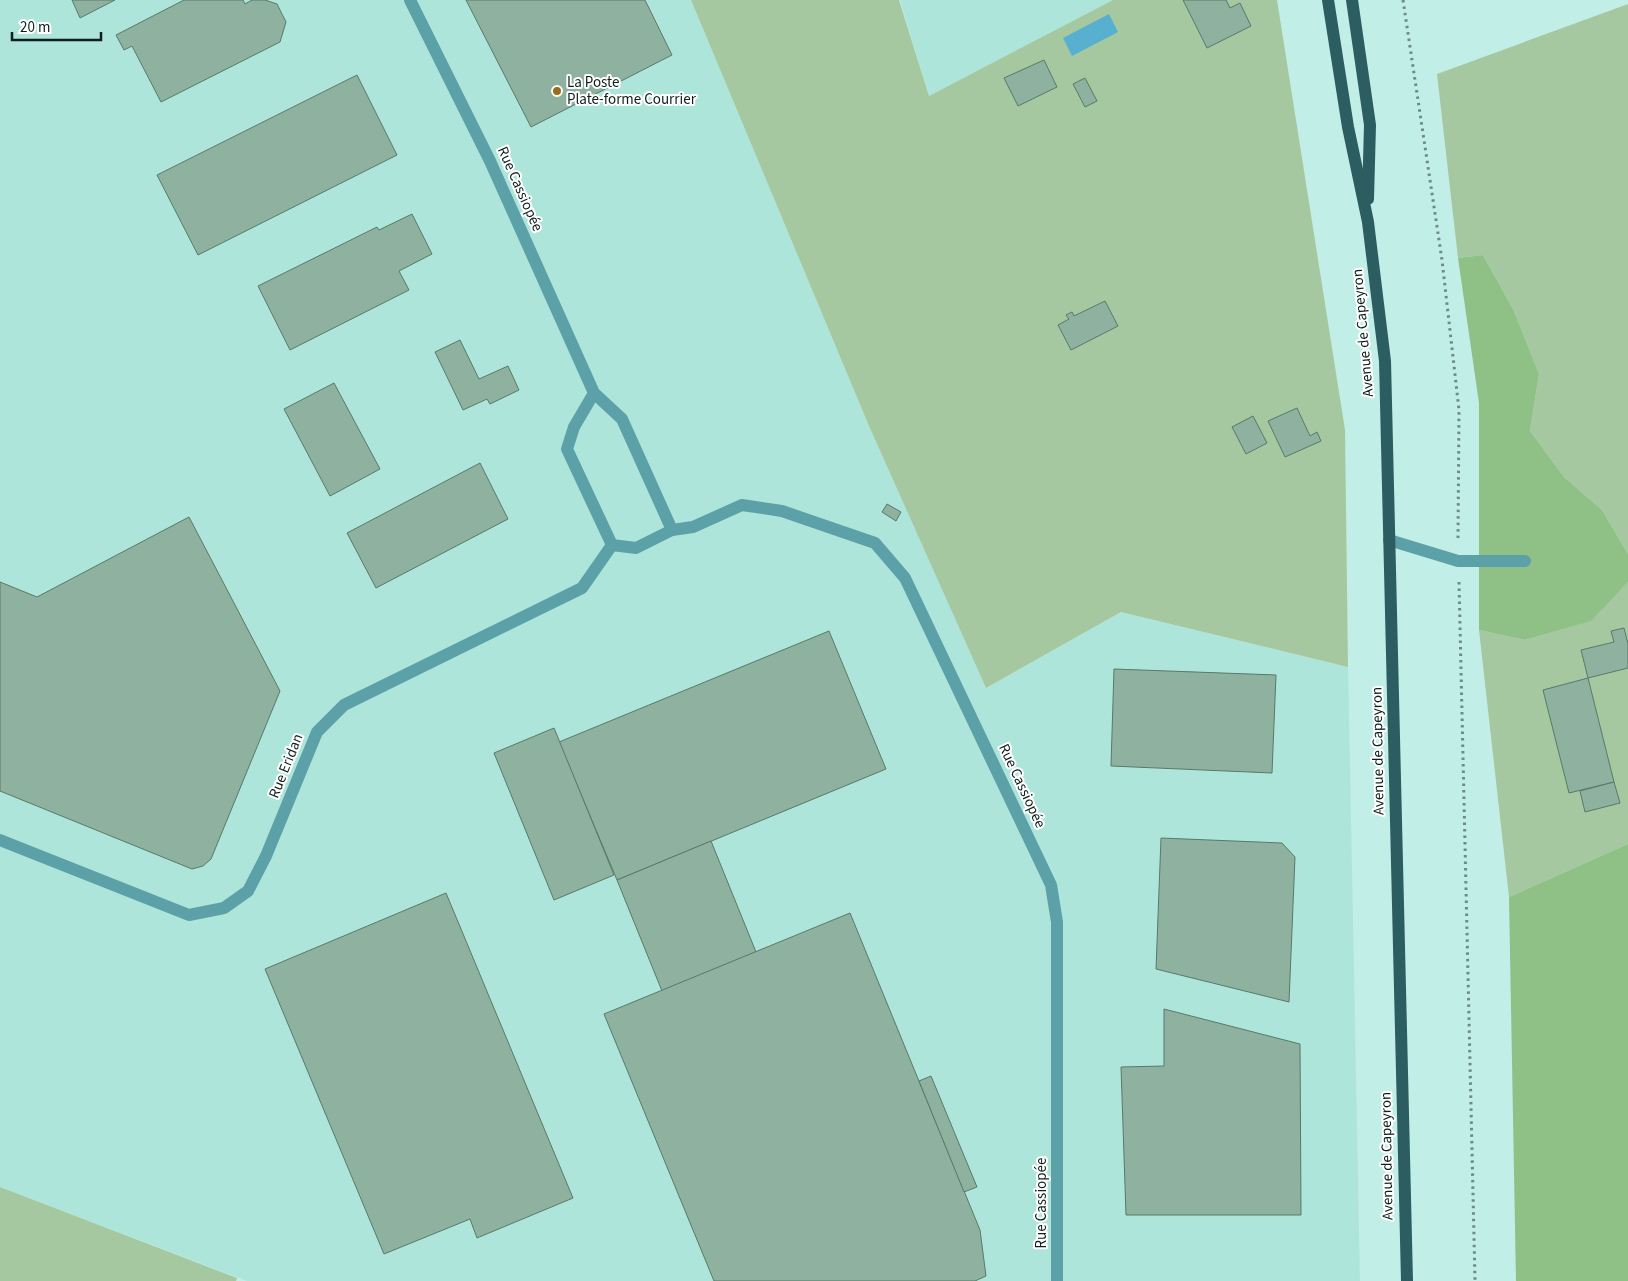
<svg xmlns="http://www.w3.org/2000/svg" width="1628" height="1281" font-family="'Source Sans 3',sans-serif">
<rect width="100%" height="100%" fill="#c1eee6"/>
<g fill="#aee5db">
<path d="M0 0H691L869 426 986 688 1121 612 1348 667 1360 1281H247L0 1187Z"/>
<path d="M900 0H1113L929 96Z"/>
</g>
<g fill="#a6c8a0">
<path d="M691 0H899L929 96 1113 0H1277L1345 430 1348 667 1121 612 986 688 869 426Z"/>
<path d="M1628 4V554L1602 510 1564 477 1530 431 1539 374 1514 311 1483 255 1458 258 1437 74Z"/>
<path d="M1628 582V844L1509 897 1479 630 1525 640 1590 621Z"/>
<path d="M0 1187 237 1278 236 1281H0Z"/>
</g>
<g fill="#8fc086">
<path d="M1483 255 1514 311 1539 374 1530 431 1564 477 1602 510 1628 554V582L1591 621 1525 640 1479 630V403L1458 258Z"/>
<path d="M1628 844V1281H1516L1509 897Z"/>
</g>
<path fill="#57b0d0" d="M1109 14 1118 32 1072 56 1063 38Z"/>
<g fill="#8eb29f" stroke="#577a68">
<path d="M72 0H115L80 18Z"/>
<path d="M184 0H243L245 4 252 0H265L277 4 286 22 280 42 161 102 132 46 124 50 116 35Z"/>
<path d="M466 0H645L672 55 531 127Z"/>
<path d="M1183 0H1226L1230 8 1240 3 1251 26 1207 48Z"/>
<path d="M1044 60 1057 87 1018 106 1004 78Z"/>
<path d="M357 75 397 155 198 255 157 175Z"/>
<path d="M1085 78 1097 101 1085 107 1073 84Z"/>
<path d="M412 214 432 254 399 271 409 290 290 350 258 286 377 227 379 230Z"/>
<path d="M1105 301 1118 326 1071 350 1058 325 1069 319 1066 315 1072 312 1074 316Z"/>
<path d="M460 340 479 379 508 366 519 390 490 404 487 399 463 410 435 352Z"/>
<path d="M334 383 380 469 330 496 284 409Z"/>
<path d="M1297 408 1310 436 1317 432 1321 441 1285 457 1268 421Z"/>
<path d="M1253 416 1267 443 1246 454 1232 427Z"/>
<path d="M480 463 508 519 376 588 347 533Z"/>
<path d="M887 504 901 512 896 521 882 512Z"/>
<path d="M189 517 280 691 211 859 203 866 192 869 0 791V582L37 597Z"/>
<path d="M1624 628 1628 644V668L1588 678 1581 650 1614 642 1611 631Z"/>
<path d="M829 631 886 769 617 880 559 742Z"/>
<path d="M1114 669 1276 675 1272 773 1111 766Z"/>
<path d="M1588 678 1614 782 1569 793 1543 690Z"/>
<path d="M554 728 614 875 554 900 494 753Z"/>
<path d="M1614 782 1620 803 1585 812 1580 791Z"/>
<path d="M1161 838 1282 843 1295 857 1289 1002 1156 969Z"/>
<path d="M711 841 756 952 662 991 617 880Z"/>
<path d="M446 893 573 1198 477 1238 470 1219 384 1254 265 969Z"/>
<path d="M850 913 980 1230 986 1276 975 1281H714L604 1014Z"/>
<path d="M1164 1009 1300 1044 1301 1215H1126L1121 1067 1164 1066Z"/>
<path d="M931 1076 977 1187 964 1192 919 1081Z"/>
</g>
<g fill="none" stroke-linecap="round" stroke-linejoin="round">
<g stroke="#6b8b85" stroke-width="3" stroke-dasharray="2.5 4" stroke-linecap="butt">
<path d="M1403 0 1442 260 1459 410 1458 538"/>
<path d="M1459 582 1475 1281"/>
</g>
<g stroke="#5ca1a8" stroke-width="12">
<path d="M410 0 490 161 594 393 622 419 672 530 636 548 612 545 567 449 574 427 594 393"/>
<path d="M672 530 693 527 742 505 782 511 875 543 905 578 1051 885 1057 922V1281"/>
<path d="M1389 540 1458 561H1525"/>
<path d="M0 840 189 915 224 908 248 891 266 856 317 732 344 705 582 588 612 545"/>
</g>
<g stroke="#2c5d61" stroke-width="12">
<path d="M1328 0 1348 127 1368 222 1385 361 1407 1281"/>
<path d="M1352 0 1370 125 1368 199"/>
</g>
</g>
<circle fill="#996d1b" stroke="#fff" stroke-width="2" cx="557" cy="91" r="5"/>
<g text-anchor="middle" dominant-baseline="central" stroke-width="4" stroke-linejoin="round" paint-order="stroke">
<g font-size="15" fill="#0e1f1c" stroke="#fff" text-anchor="start">
<text x="567" y="82">La Poste<tspan x="567" dy="17">Plate-forme Courrier</tspan></text>
</g>
<g font-size="15" fill="#0e1f1c" stroke="#fff">
<text transform="translate(520 189) rotate(66)">Rue Cassiopée</text>
<text transform="translate(1363 333) rotate(-95)">Avenue de Capeyron</text>
<text transform="translate(1378 751) rotate(-91)">Avenue de Capeyron</text>
<text transform="translate(286 766) rotate(-68)">Rue Eridan</text>
<text transform="translate(1022 786) rotate(65)">Rue Cassiopée</text>
<text transform="translate(1387 1156) rotate(-91)">Avenue de Capeyron</text>
<text transform="translate(1041 1203) rotate(-90)">Rue Cassiopée</text>
</g>
</g>
<path d="M12 32v8h89v-8" fill="none" stroke="#0e1f1c" stroke-width="2.5"/>
<text x="20" y="32" font-size="15" fill="#0e1f1c" stroke="#ffffff" stroke-width="4" paint-order="stroke">20 m</text>
</svg>
